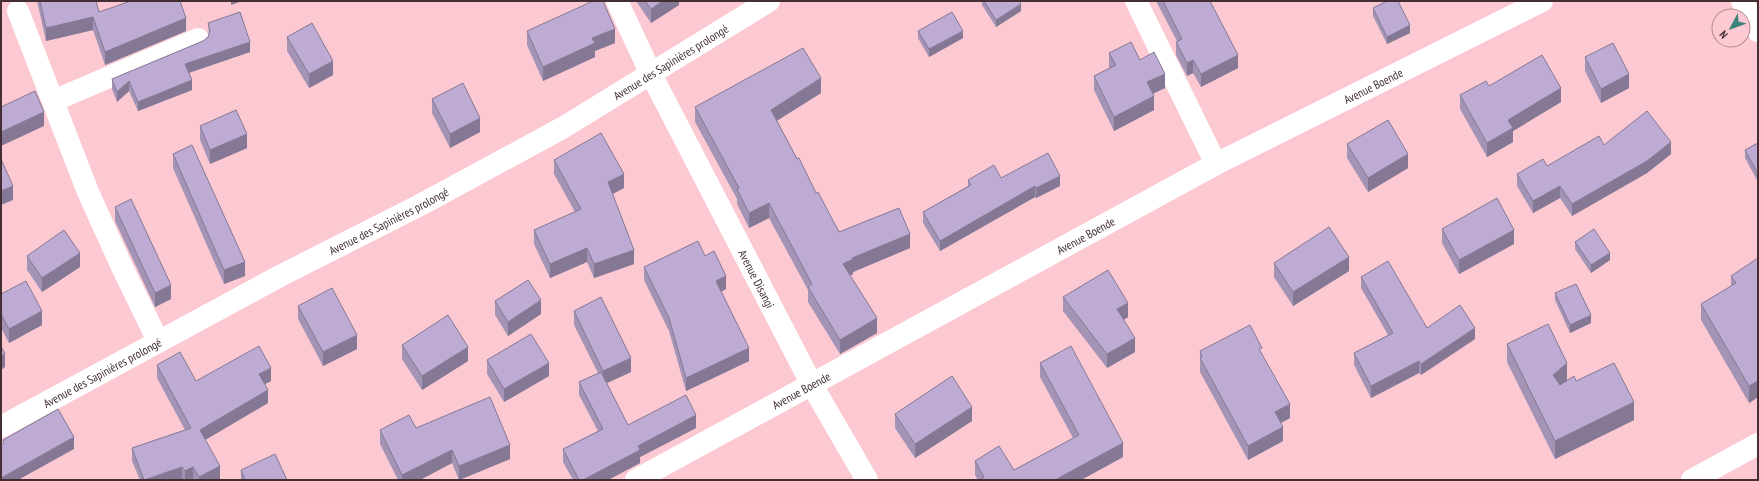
<svg xmlns="http://www.w3.org/2000/svg" width="1759" height="481" font-family="'PT Sans Narrow',sans-serif">
<rect width="100%" height="100%" fill="#fcc9d2"/>
<g fill="none" stroke-linecap="round" stroke-linejoin="round">
<g stroke="#fff" stroke-width="22">
<path id="s1" d="M617 1 651 74 812 385 867 480"/>
<path d="M1136 1 1216 164"/>
<path d="M1742 1 1758 31"/>
<path d="M18 11 88 192 122 267 158 341"/>
<path d="M53 101 198 39"/>
<path id="s2" d="M1 427 280 276 424 203 564 127 769 1"/>
<path id="s3" d="M636 480 1216 164 1542 1"/>
<path d="M1692 480 1758 444"/>
</g>
</g>
<g fill="#a393b5">
<path d="M37 1H96L99 12 186 31 105 65 93 30 46 41Z"/>
<path d="M636 1H679V5L651 23Z"/>
<path d="M982 1H1019L1021 11 996 27 982 5Z"/>
<path d="M1156 1H1210L1238 68 1201 87 1193 73 1187 76 1176 55V42L1177 41Z"/>
<path d="M1373 8 1410 33 1387 44 1373 16Z"/>
<path d="M208 23 250 52 189 73 192 90 138 111 129 91 117 102 112 89V79L203 41 208 37 209 35Z"/>
<path d="M527 31 615 43 595 51V57L543 81 527 45Z"/>
<path d="M918 31 963 38 929 57 918 38Z"/>
<path d="M287 37 333 75 309 88 287 51Z"/>
<path d="M1109 53 1140 60 1165 88 1153 94 1154 110 1114 131 1094 90V76L1110 68 1109 67Z"/>
<path d="M1585 57 1629 88 1601 103 1585 71Z"/>
<path d="M1489 86 1561 102 1513 131V142L1487 157 1460 109V95Z"/>
<path d="M821 93 777 121 816 193 839 232 910 248 853 272V274L850 276 877 333 840 354 808 302V290L769 218 749 228 737 204V199L695 122V107Z"/>
<path d="M432 99 480 132 450 148 432 113Z"/>
<path d="M200 126 247 148 210 164 200 140Z"/>
<path d="M1758 143V179L1757 180 1745 158V150Z"/>
<path d="M1347 144 1408 168 1368 192 1347 158Z"/>
<path d="M1604 145 1671 154 1647 173 1572 216 1560 198 1533 213 1517 186V174L1547 166Z"/>
<path d="M173 154 245 276 224 284 173 168Z"/>
<path d="M554 160 624 188 613 194 634 264 594 278 587 262 550 278 534 244V230L575 212 554 174Z"/>
<path d="M968 180 1060 186 1036 198 1035 197 940 251 923 223V212L968 186Z"/>
<path d="M115 207 171 299 155 307 115 221Z"/>
<path d="M1442 229 1514 244 1459 274 1442 243Z"/>
<path d="M1575 242 1610 260 1591 273 1575 249Z"/>
<path d="M27 256 80 267 42 292 27 270Z"/>
<path d="M705 256 726 289 721 292 749 361 686 391 669 331 644 280V267Z"/>
<path d="M1758 258V397L1749 403 1701 320V304L1731 286V276Z"/>
<path d="M1274 263 1349 271 1293 306 1274 277Z"/>
<path d="M1361 277 1427 328 1475 339 1421 375 1419 373 1371 398 1354 365V353L1388 335 1361 288Z"/>
<path d="M1555 293 1591 323 1570 333 1555 300Z"/>
<path d="M1 294 42 325 9 343 1 328Z"/>
<path d="M1063 297 1128 317 1124 320 1135 352 1107 368 1063 311Z"/>
<path d="M495 301 541 314 508 336 495 315Z"/>
<path d="M298 306 357 349 323 366 298 319Z"/>
<path d="M574 311 631 372 606 383 628 425 696 428 640 457V463L608 480H573L563 462V449L598 431 579 395V382L598 373 574 325Z"/>
<path d="M1507 344 1567 380 1576 381 1634 420 1555 459 1507 362Z"/>
<path d="M402 345 468 361 422 390 402 359Z"/>
<path d="M1200 351 1262 354 1290 418 1281 423 1283 441 1248 460 1200 372Z"/>
<path d="M487 360 549 376 504 402 487 374Z"/>
<path d="M1040 363 1123 457 1081 480H978L975 475V461L1014 470 1073 438 1040 377Z"/>
<path d="M157 365 196 381H271L265 384 268 403 205 440 220 479 218 480H140L132 461V448L185 430 157 378Z"/>
<path d="M895 414 972 421 915 458 895 428Z"/>
<path d="M416 428 510 459 459 480 452 463 420 480H398L380 444V430Z"/>
<path d="M241 470 287 480H241Z"/>
</g>
<g fill="#857894">
<path d="M231 1H242L231 5Z"/>
<path d="M663 1H679V5L651 23V9Z"/>
<path d="M1021 4V11L996 27V20Z"/>
<path d="M93 17V30L46 41V28Z"/>
<path d="M186 18V31L105 65V52Z"/>
<path d="M1410 25V33L1387 44V37Z"/>
<path d="M615 29V43L595 51V57L543 81V67L592 38Z"/>
<path d="M963 31V38L929 57V49Z"/>
<path d="M250 42V52L185 74V64Z"/>
<path d="M1238 55V68L1201 87V74Z"/>
<path d="M1193 60V73L1187 76V63Z"/>
<path d="M333 61V75L309 88V74Z"/>
<path d="M1165 74V88L1147 96V82Z"/>
<path d="M1629 74V88L1601 103V89Z"/>
<path d="M821 78V93L771 124V110Z"/>
<path d="M192 80V90L138 111V102Z"/>
<path d="M129 81V91L117 102V92Z"/>
<path d="M1561 88V102L1513 131V142L1487 157V143L1508 120Z"/>
<path d="M1154 96V110L1114 131V117Z"/>
<path d="M44 112V126L1 146V132Z"/>
<path d="M480 118V132L450 148V134Z"/>
<path d="M247 134V148L210 164V150Z"/>
<path d="M1671 142V154L1647 173 1572 216V204Z"/>
<path d="M1408 154V168L1368 192V178Z"/>
<path d="M1757 172H1758V179L1757 180Z"/>
<path d="M624 174V188L608 196V182Z"/>
<path d="M1060 176V186L1036 198V188Z"/>
<path d="M13 186V200L1 205V191Z"/>
<path d="M1035 186V197L940 251V241Z"/>
<path d="M1560 186V198L1533 213V201Z"/>
<path d="M769 203V218L749 228V213Z"/>
<path d="M1514 230V244L1459 274V260Z"/>
<path d="M910 234V248L853 272V274L843 279V264L852 258Z"/>
<path d="M587 248V262L550 278V264Z"/>
<path d="M634 250V264L594 278V264Z"/>
<path d="M80 253V267L42 292V278Z"/>
<path d="M1610 253V260L1591 273V265Z"/>
<path d="M1349 257V271L1293 306V292Z"/>
<path d="M245 262V276L224 284V270Z"/>
<path d="M726 276V289L716 294V281Z"/>
<path d="M171 285V299L155 307V293Z"/>
<path d="M541 300V314L508 336V322Z"/>
<path d="M1128 303V317L1117 323V309Z"/>
<path d="M42 311V325L9 343V329Z"/>
<path d="M1591 315V323L1570 333V325Z"/>
<path d="M877 318V333L840 354V340Z"/>
<path d="M1475 328V339L1421 375V364Z"/>
<path d="M357 335V349L323 366V352Z"/>
<path d="M1135 338V352L1107 368V354Z"/>
<path d="M468 347V361L422 390V376Z"/>
<path d="M749 348V361L686 391V378Z"/>
<path d="M5 354V367L1 370V356Z"/>
<path d="M631 358V372L603 385V371Z"/>
<path d="M1419 361V373L1371 398V386Z"/>
<path d="M549 363V376L504 402V389Z"/>
<path d="M1567 363V380L1553 393V375Z"/>
<path d="M271 368V381L259 387V374Z"/>
<path d="M1758 381V397L1749 403V386Z"/>
<path d="M268 390V403L200 443V430Z"/>
<path d="M1634 402V420L1555 459V441Z"/>
<path d="M1290 404V418L1275 426V412Z"/>
<path d="M972 407V421L915 458V444Z"/>
<path d="M696 415V428L640 457V463L608 480H583L638 446Z"/>
<path d="M1283 427V441L1248 460V446Z"/>
<path d="M74 437V449L18 480H1V478Z"/>
<path d="M1123 443V457L1081 480H1055Z"/>
<path d="M510 445V459L459 480V466Z"/>
<path d="M452 450V463L420 480H402V475Z"/>
<path d="M220 466V479L218 480H199V477Z"/>
<path d="M182 467V480H146Z"/>
<path d="M193 467V480H185V471Z"/>
</g>
<g fill="#beabd3" stroke="#857894">
<path d="M40 1H96L99 12 131 1H180L186 18 105 52 93 17 46 28Z"/>
<path d="M593 1H603L615 29 592 38 595 43 543 67 527 31Z"/>
<path d="M645 1H663L651 9Z"/>
<path d="M984 1H1019L1021 4 996 20Z"/>
<path d="M1163 1H1210L1238 55 1201 74 1193 60 1187 63 1176 42 1182 39Z"/>
<path d="M1387 1H1398L1410 25 1387 37 1373 8Z"/>
<path d="M240 12 250 42 185 64 192 80 138 102 129 81 117 92 112 79 203 41 208 37 210 31 208 23Z"/>
<path d="M952 12 963 31 929 49 918 31Z"/>
<path d="M312 23 333 61 309 74 287 37Z"/>
<path d="M1131 42 1140 60 1154 52 1165 74 1147 82 1154 96 1114 117 1094 76 1116 65 1109 53Z"/>
<path d="M1613 43 1629 74 1601 89 1585 57Z"/>
<path d="M803 48 821 78 771 110 797 159 799 158 816 193 818 192 839 232 899 208 910 234 852 258 853 259 843 264 877 318 840 340 808 287 812 284 769 203 749 213 737 189 739 188 695 107Z"/>
<path d="M1542 55 1561 88 1508 120 1513 128 1487 143 1460 95 1486 81 1489 86Z"/>
<path d="M463 83 480 118 450 134 432 99Z"/>
<path d="M35 91 44 112 1 132V107Z"/>
<path d="M236 110 247 134 210 150 200 126Z"/>
<path d="M1647 111 1671 142 1647 161 1572 204 1560 186 1533 201 1517 174 1543 159 1547 166 1599 136 1604 145Z"/>
<path d="M1388 120 1408 154 1368 178 1347 144Z"/>
<path d="M601 133 624 174 608 182 634 250 594 264 587 248 550 264 534 230 581 209 554 160Z"/>
<path d="M1758 143V172H1757L1745 150Z"/>
<path d="M192 145 245 262 224 270 173 154Z"/>
<path d="M1048 153 1060 176 1036 188 1035 186 940 241 923 212 971 185 968 180 994 165 1001 178Z"/>
<path d="M1 159 13 186 1 191Z"/>
<path d="M1497 198 1514 230 1459 260 1442 229Z"/>
<path d="M131 199 171 285 155 293 115 207Z"/>
<path d="M1329 227 1349 257 1293 292 1274 263Z"/>
<path d="M1594 229 1610 253 1591 265 1575 242Z"/>
<path d="M64 230 80 253 42 278 27 256Z"/>
<path d="M698 241 705 256 714 251 726 276 716 281 749 348 686 378 669 318 644 267Z"/>
<path d="M1758 258V381L1749 386 1701 304 1736 283 1731 276Z"/>
<path d="M1388 261 1427 328 1460 305 1475 328 1421 364 1419 361 1371 386 1354 353 1393 333 1361 277Z"/>
<path d="M1108 270 1128 303 1117 309 1135 338 1107 354 1063 297Z"/>
<path d="M528 280 541 300 508 322 495 301Z"/>
<path d="M26 281 42 311 9 329 1 314V294Z"/>
<path d="M1576 284 1591 315 1570 325 1555 293Z"/>
<path d="M332 288 357 335 323 352 298 306Z"/>
<path d="M601 297 631 358 603 371 574 311Z"/>
<path d="M448 315 468 347 422 376 402 345Z"/>
<path d="M1548 324 1567 363 1553 375 1560 385 1574 376 1576 381 1614 363 1634 402 1555 441 1507 344Z"/>
<path d="M1250 325 1262 348 1259 349 1290 404 1275 412 1283 427 1248 446 1200 358 1202 356 1200 351Z"/>
<path d="M531 334 549 363 504 389 487 360Z"/>
<path d="M1 346 5 354 1 356Z"/>
<path d="M259 346 271 368 259 374 268 390 200 430 220 466 199 477 193 467 185 471 182 467 144 480 132 448 191 428 157 365 180 352 196 381Z"/>
<path d="M1071 346 1123 443 1055 480H980L984 477 975 461 999 446 1014 470 1079 435 1040 363Z"/>
<path d="M601 372 628 425 686 395 696 415 638 446 640 450 583 480H579L563 449 603 429 579 382Z"/>
<path d="M952 376 972 407 915 444 895 414Z"/>
<path d="M490 397 510 445 459 466 452 450 402 475 380 430 409 415 416 428Z"/>
<path d="M58 409 74 437 1 478V445L4 443 3 440Z"/>
<path d="M275 454 287 480H245L241 470Z"/>
</g>
<g text-anchor="middle" dominant-baseline="central" stroke-width="4" stroke-linejoin="round" paint-order="stroke">
<g font-size="12" fill="#432f33" stroke="#fcc9d2">
<text stroke="none"><textPath href="#s2" startOffset="763">Avenue des Sapinières prolongé</textPath></text>
<text stroke="none"><textPath href="#s3" startOffset="836">Avenue Boende</textPath></text>
<text stroke="none"><textPath href="#s2" startOffset="439">Avenue des Sapinières prolongé</textPath></text>
<text stroke="none"><textPath href="#s3" startOffset="512">Avenue Boende</textPath></text>
<text stroke="none"><textPath href="#s1" startOffset="311">Avenue Disangi</textPath></text>
<text stroke="none"><textPath href="#s2" startOffset="115">Avenue des Sapinières prolongé</textPath></text>
<text stroke="none"><textPath href="#s3" startOffset="188">Avenue Boende</textPath></text>
</g>
</g>
<rect width="1759" height="481" fill="none" stroke="#432f33" stroke-width="4"/>
<g transform="translate(1731 28) rotate(229)"><circle r="19" fill="#fcc9d2" stroke="#b28b92"/>
<path d="M0-3L7 15L0 10L-7 15Z" fill="#3b827b"/>
<text y="-6" font-size="11" font-weight="bold" text-anchor="middle" fill="#432f33">N</text>
</g>
</svg>
